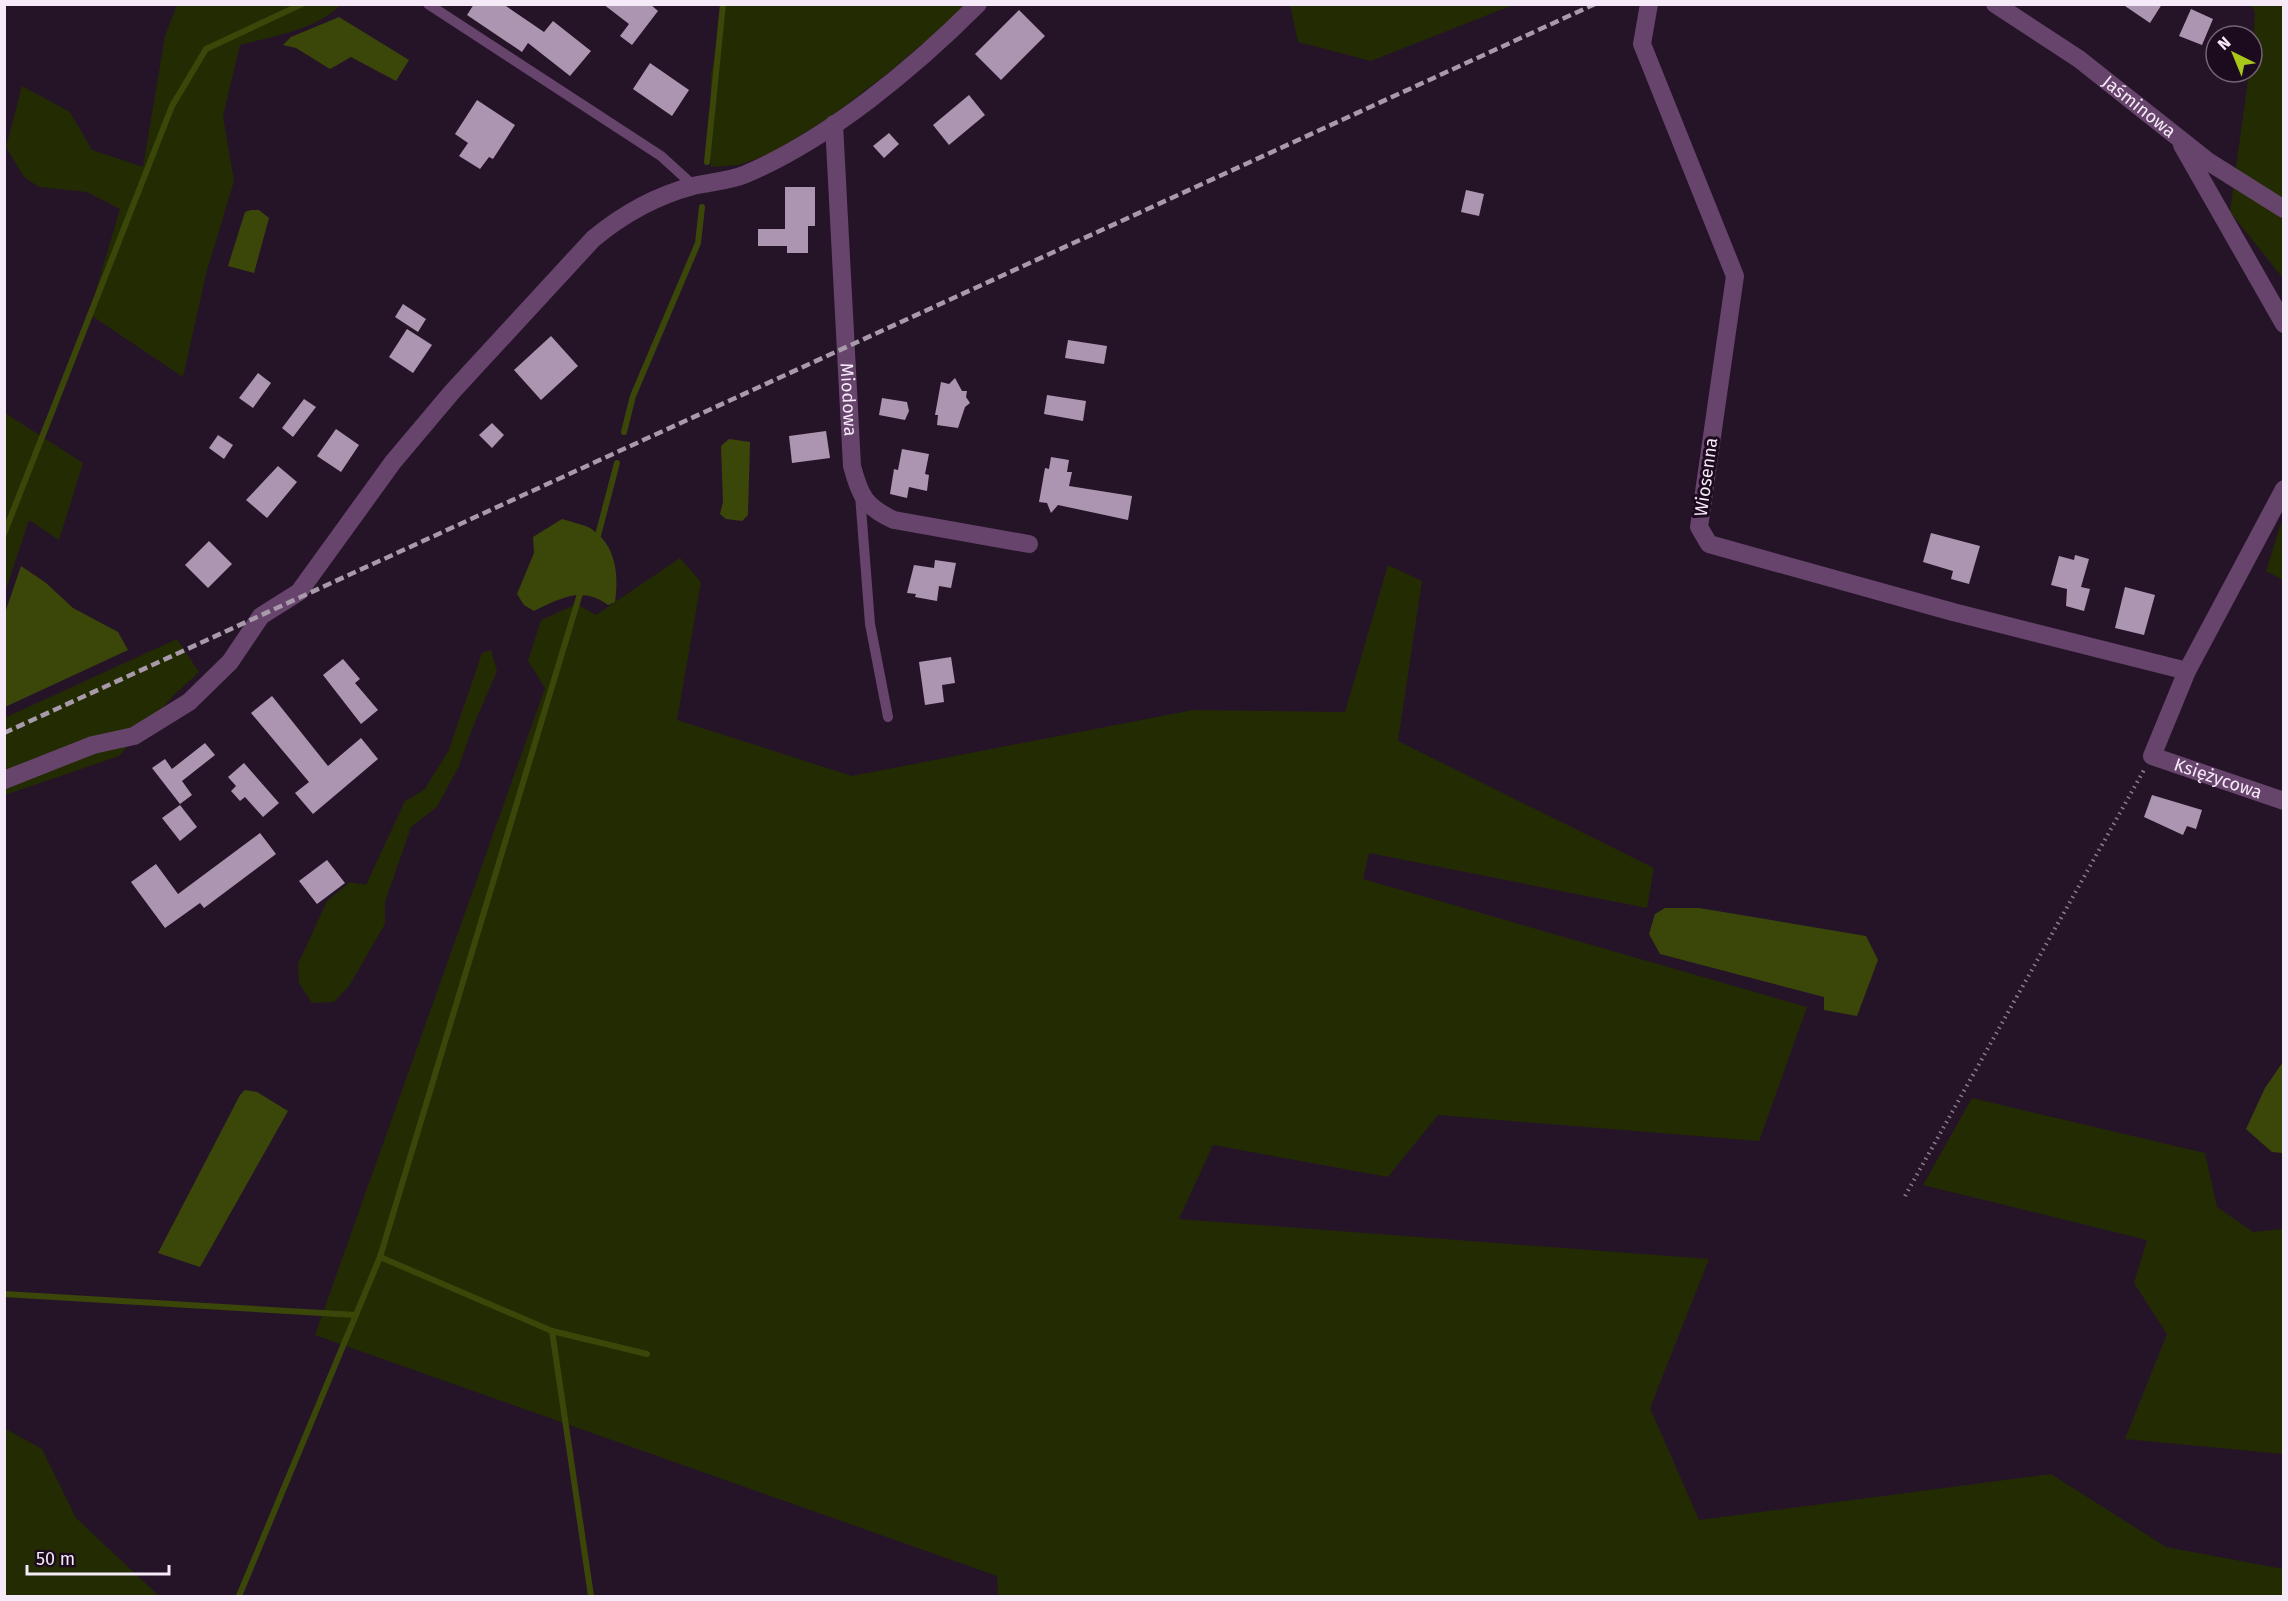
<svg xmlns="http://www.w3.org/2000/svg" width="2288" height="1601" font-family="'Fira Sans',sans-serif">
<rect width="100%" height="100%" fill="#251428"/>
<g fill="#232b03">
<path d="M177 5H341C315 30 274 36 240 45L223 116 234 181 206 274 183 377 89 314 120 209 87 192 39 187 24 177 6 147 22 86 70 112 92 150 143 167 165 36Z"/>
<path d="M725 5H968L888 73 830 117 772 153 739 165 711 167V75Z"/>
<path d="M1290 5V4L1513 5 1371 61 1298 42Z"/>
<path d="M2251 5H2283V278L2230 212 2249 72H2252L2255 11Z"/>
<path d="M5 413 83 463 59 540 29 520 5 592Z"/>
<path d="M2283 517V580L2266 571Z"/>
<path d="M680 558 701 582 677 720 852 776 1193 710 1345 712 1388 565 1422 581 1398 741 1654 868 1647 908 1369 853 1363 879 1807 1007 1759 1141 1438 1115 1388 1177 1213 1145 1179 1219 1709 1259 1650 1408 1699 1520 2051 1474 2166 1547 2283 1569V1596H998L997 1576 315 1335 545 688 528 661 541 620 577 604 596 615Z"/>
<path d="M177 639 199 672 174 695 119 756 5 795 4 718Z"/>
<path d="M491 650 497 671 472 729 459 766 437 807 411 827 385 902V924L349 986 334 1002 312 1003 299 983 298 964 327 901 350 882 366 885 405 801 424 790 449 750 482 653Z"/>
<path d="M1972 1098 2205 1153 2217 1207 2253 1232 2283 1229V1454L2125 1439 2167 1334 2134 1283 2147 1240 1923 1185Z"/>
<path d="M4 1428 42 1449 76 1518 159 1596H5Z"/>
</g>
<g fill="#3b4709">
<path d="M339 17 409 60 396 81 351 57 330 69 296 48 283 45 291 37Z"/>
<path d="M251 210H259L269 218 254 273 228 266 245 212Z"/>
<path d="M729 439 750 442 748 515 742 521 726 519 720 514 723 502 721 446Z"/>
<path d="M562 519C571 522 582 524 590 528 616 544 619 575 615 602L608 605C582 586 561 598 534 611L524 605 517 594 534 553 533 537Z"/>
<path d="M21 566 46 583 73 608 118 632 128 650 5 707V613Z"/>
<path d="M1665 908H1699L1866 936 1878 960 1857 1016 1824 1010V997L1660 954 1649 934 1655 914Z"/>
<path d="M2283 1062V1153L2272 1152 2246 1129 2265 1088Z"/>
<path d="M245 1090 257 1092 288 1111 200 1267 158 1253 240 1095Z"/>
</g>
<g fill="none" stroke-linecap="round" stroke-linejoin="round">
<g stroke="#3b4709" stroke-width="6">
<path d="M707 162 723 4"/>
<path d="M624 432 633 396 698 243 702 207"/>
<path d="M4 534 172 106 206 49 302 4"/>
<path d="M596 543 617 463"/>
<path d="M380 1257 552 1331 647 1354"/>
<path d="M4 1294 356 1315"/>
<path d="M552 1331 591 1596"/>
<path d="M239 1596 380 1257 582 587"/>
</g>
</g>
<g fill="#ac95b0">
<path d="M474 4H503L544 32 553 21 591 51 570 76 528 43 522 52 467 15Z"/>
<path d="M603 4H650L658 11 632 45 620 36 629 24Z"/>
<path d="M2122 4H2162L2150 23Z"/>
<path d="M2191 9 2213 19 2202 45 2179 36Z"/>
<path d="M1019 10 1045 36 1001 80 975 54Z"/>
<path d="M650 63 689 90 672 116 633 89Z"/>
<path d="M969 95 985 115 949 145 933 125Z"/>
<path d="M477 100 515 125 493 159 489 157 480 169 459 156 468 143 455 134Z"/>
<path d="M889 133 899 144 884 158 873 146Z"/>
<path d="M785 187H815V226H808V253H787V246H758V229H785Z"/>
<path d="M1466 190 1484 194 1479 216 1461 212Z"/>
<path d="M403 304 426 319 418 332 395 317Z"/>
<path d="M407 329 432 345 413 373 389 357Z"/>
<path d="M551 336 578 366 541 400 514 370Z"/>
<path d="M1068 340 1107 346 1104 364 1065 358Z"/>
<path d="M258 373 271 383 253 408 239 398Z"/>
<path d="M955 378 962 391H967L966 397 970 403 965 407 958 428 937 425 938 415H935L941 382 949 384Z"/>
<path d="M1047 395 1086 401 1083 421 1044 414Z"/>
<path d="M882 398 907 402 909 411 905 420 879 415Z"/>
<path d="M304 399 316 407 293 437 282 428Z"/>
<path d="M492 423 504 435 492 448 479 435Z"/>
<path d="M336 429 359 445 341 472 317 456Z"/>
<path d="M826 431 830 458 792 463 789 436Z"/>
<path d="M218 435 233 445 224 459 209 448Z"/>
<path d="M902 449 929 454 925 474 929 475 927 491 909 487 907 498 890 494 894 469 898 470Z"/>
<path d="M1051 457 1069 460 1067 472H1072L1069 486 1132 496 1128 520 1058 505 1051 513 1047 503 1039 502 1045 468 1049 469Z"/>
<path d="M278 466 297 482 267 518 246 500Z"/>
<path d="M1931 533 1980 546 1969 584 1951 579 1953 571 1923 562Z"/>
<path d="M209 541 232 564 208 588 185 565Z"/>
<path d="M2075 555 2089 559 2081 587 2090 589 2084 611 2066 606 2067 589 2051 585 2059 556 2074 560Z"/>
<path d="M935 560 956 563 951 588 939 586 937 601 915 597 916 594 907 593 914 565 934 568Z"/>
<path d="M2125 587 2155 595 2144 635 2115 628Z"/>
<path d="M951 657 955 683 942 685 944 702 925 705 919 662Z"/>
<path d="M343 659 360 679 355 683 378 710 361 724 323 675Z"/>
<path d="M272 696 328 766 361 738 378 759 313 814 295 793 309 782 251 713Z"/>
<path d="M205 743 215 755 182 781 192 795 180 804 152 768 165 759 172 769Z"/>
<path d="M244 763 279 803 263 817 245 797 240 801 231 791 236 786 228 777Z"/>
<path d="M2152 795 2202 810 2196 829 2187 826 2183 835 2144 817Z"/>
<path d="M180 805 197 827 180 841 162 818Z"/>
<path d="M260 833 276 854 204 908 200 903 165 928 131 882 156 864 178 894Z"/>
<path d="M327 860 345 883 317 904 299 881Z"/>
</g>
<g fill="none" stroke-linecap="round" stroke-linejoin="round">
<path stroke="#8c7d8e" stroke-width="4" stroke-dasharray="1.5 4.5" stroke-linecap="butt" d="M1905 1196 2144 770"/>
<g stroke="#66446b" stroke-width="10">
<path d="M428 4 661 156 694 186"/>
<path d="M860 495 870 624 888 717"/>
</g>
<g stroke="#66446b" stroke-width="18">
<path d="M1649 4 1642 44 1735 276 1699 527 1709 544 1953 612 2187 671"/>
<path id="s1" d="M1995 4 2079 59 2209 162 2284 209"/>
<path id="s2" d="M834 124 852 466C860 496 865 507 894 520L1029 544"/>
<path d="M2182 145 2284 324"/>
<path id="s3" d="M2284 489 2187 671 2152 756 2284 801"/>
<path d="M4 780 93 745 134 736 189 702 230 662 261 616 299 592 393 462 452 392 593 239C623 214 655 196 693 186 710 182 730 181 746 174 830 138 914 68 978 4"/>
</g>
<path stroke="#a89aaa" stroke-width="4.5" stroke-dasharray="9 4.5" stroke-linecap="butt" d="M4 733 1595 4"/>
</g>
<g text-anchor="middle" dominant-baseline="central" stroke-width="6" stroke-linejoin="round" paint-order="stroke">
<g font-size="18" fill="#f6eaf8" stroke="#1c0b1e">
<text stroke="none"><textPath href="#s1" startOffset="177">Jaśminowa</textPath></text>
<text stroke="none"><textPath href="#s2" startOffset="276">Miodowa</textPath></text>
<text transform="translate(1706 477) rotate(-82)">Wiosenna</text>
<text stroke="none"><textPath href="#s3" startOffset="368">Księżycowa</textPath></text>
</g>
</g>
<rect width="2288" height="1601" fill="none" stroke="#f6eaf8" stroke-width="12"/>
<g transform="translate(2234 54) rotate(317)"><circle r="28" fill="#1c0b1e" stroke="#736475" stroke-width="1.5"/>
<path d="M0-4.5L10 22L0 15L-10 22Z" fill="#a9c71a"/>
<text y="-9" font-size="16" font-weight="bold" text-anchor="middle" fill="#f6eaf8">N</text>
</g>
<path d="M27 1565v9h142v-9" fill="none" stroke="#f6eaf8" stroke-width="3"/>
<text x="36" y="1565" font-size="18" fill="#f6eaf8" stroke="#1c0b1e" stroke-width="4.5" paint-order="stroke">50 m</text>
</svg>
